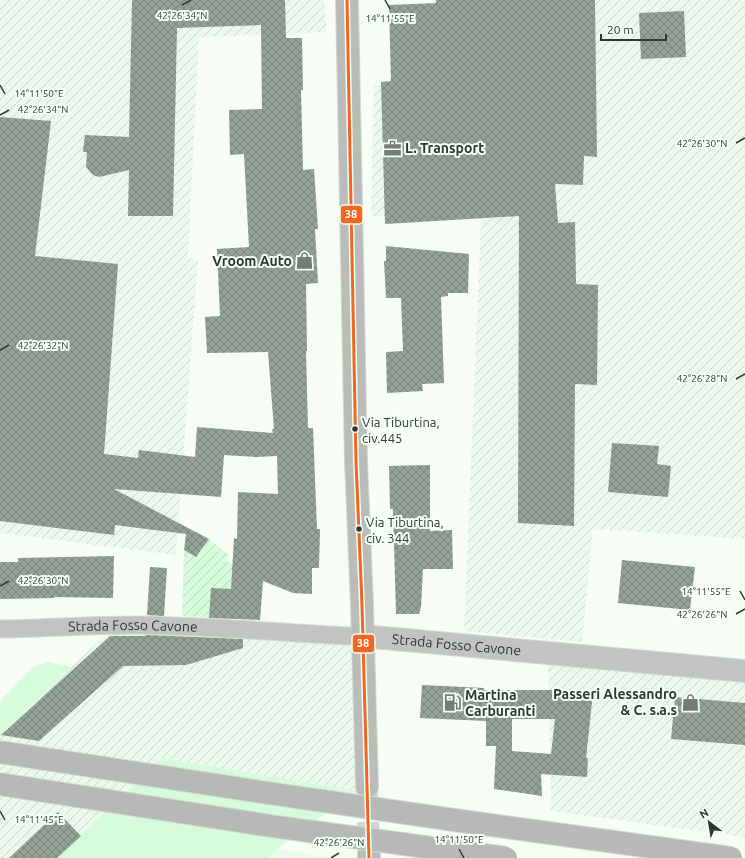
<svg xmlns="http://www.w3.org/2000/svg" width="745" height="858" font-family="Ubuntu,sans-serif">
<defs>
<pattern id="industrial-furrows" width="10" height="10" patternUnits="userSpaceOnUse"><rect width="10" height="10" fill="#ebf9ed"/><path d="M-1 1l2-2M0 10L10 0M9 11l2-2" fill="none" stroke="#cad6cc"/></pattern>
<pattern id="garden-furrows" width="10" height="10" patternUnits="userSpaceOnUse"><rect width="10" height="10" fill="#d5fbda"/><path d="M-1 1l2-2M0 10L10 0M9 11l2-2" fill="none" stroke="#b7d8bc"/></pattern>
<pattern id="building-cross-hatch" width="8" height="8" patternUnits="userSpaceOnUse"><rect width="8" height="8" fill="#93a296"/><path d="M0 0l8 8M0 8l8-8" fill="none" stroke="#79857b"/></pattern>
</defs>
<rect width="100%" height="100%" fill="#f7fcf7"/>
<path fill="#ebf9ed" d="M277 849 332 858H268Z"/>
<g fill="url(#industrial-furrows)">
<path d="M0 0H324L327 32 199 37 188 257 198 261 176 555 0 533Z"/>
<path d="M433 0H745V539L593 529 582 642 464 631 481 219 371 216 374 85 435 84Z"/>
<path d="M110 631 252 633 352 646 356 791 162 758 57 858H0V736L71 667Z"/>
<path d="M548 663 745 679V837L551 811Z"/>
</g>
<g fill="#d5fbda">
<path d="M49 662 71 667 0 736V701L33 667Z"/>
<path d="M162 758 356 791 277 849 268 858H57Z"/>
</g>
<path fill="url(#garden-furrows)" d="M209 539 229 555 226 560 258 583 219 618 182 616 184 550 196 557Z"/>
<g fill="url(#building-cross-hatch)" fill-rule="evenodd">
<path d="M132 0H285L286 38H302L303 90H301L303 170 314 169 318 229H315L318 283 306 284 307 351H306L308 428H313L317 529H320L319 568H312V594L293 593 263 581 260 620 209 618 211 588 231 589 234 538 237 539 238 492 278 494 277 456 256 457 224 455 221 497 114 489 209 539 196 557 184 550 186 534 115 525 114 535 0 521V117L51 121 35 256 118 264 104 454 138 458 139 450 195 457 197 427 273 433 272 429H274L268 352 207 353 205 317 220 316 217 249 249 247 244 154 230 155 229 110 262 109 261 25 177 28 173 216H128L129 170 99 177 93 175 86 167 87 152H83L85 135 129 137Z"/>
<path d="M436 0H595L597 157 584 156 583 185 555 184 558 223 575 222 576 284 598 285 597 385 575 384 574 526 518 523 519 216 385 224 381 82 391 81 389 5 436 3Z"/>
<path d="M684 11 686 57 641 59 639 13Z"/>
<path d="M386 246 469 254 468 293H448V296L441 297 444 383 422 384 423 391 387 393 386 352 403 351 401 298H386L384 261H386Z"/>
<path d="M612 443 659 446 657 464 671 466 668 497 608 492Z"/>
<path d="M430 465V531L452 530 453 569H423L421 607 419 614H396L393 509H390L389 466Z"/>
<path d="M114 556 113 598 54 597V598L0 599V562H18V558Z"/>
<path d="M622 560 695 567 690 610 618 603Z"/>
<path d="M150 567 167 568 164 616 147 615Z"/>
<path d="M146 635 243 639V648L186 665 123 666 39 741 1 735 110 636H146Z"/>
<path d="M422 685 484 688V690H558V689L593 693 586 758H588L587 777 541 774 542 796 494 789 496 746H486V721L420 718ZM512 719H555L551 754 512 751Z"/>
<path d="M675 697 745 703V745L671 739Z"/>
<path d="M58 812 81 836 57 858H9Z"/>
</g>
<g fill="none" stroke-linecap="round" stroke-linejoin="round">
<path stroke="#cfd4cf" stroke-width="22" stroke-dasharray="22 11" stroke-linecap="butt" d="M367 789 369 854"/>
<defs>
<g id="minor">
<path id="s1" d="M0 629C46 628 91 625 137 625 207 626 277 632 347 636H362"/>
</g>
<g id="tertiary">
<path id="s2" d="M362 636 745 671"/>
</g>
<g id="primary">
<path d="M347 0 356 462 362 605 367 787"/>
<path d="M369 854V858"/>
</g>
</defs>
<use href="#minor" stroke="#d4d8d4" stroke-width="19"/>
<use href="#tertiary" stroke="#d4d8d4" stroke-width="24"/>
<use href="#primary" stroke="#d4d8d4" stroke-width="24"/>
<use href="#minor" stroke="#c1c4c1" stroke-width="17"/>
<use href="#tertiary" stroke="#c1c4c1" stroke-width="22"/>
<use href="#primary" stroke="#babcba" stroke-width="22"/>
<defs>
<g id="trunk-bridge">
<path d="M0 752 261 792 454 820 731 858"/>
<path d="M0 784 271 826 506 858"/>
</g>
</defs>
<use href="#trunk-bridge" stroke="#d4d8d4" stroke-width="24" stroke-linecap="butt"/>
<use href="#trunk-bridge" stroke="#b7b9b7" stroke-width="22"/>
<defs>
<path id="bus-1" d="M347 0 356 462 362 605 369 858"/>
</defs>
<use href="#bus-1" stroke="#f4fff5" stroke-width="6"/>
<use href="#bus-1" stroke="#f26522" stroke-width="3"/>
</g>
<path fill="none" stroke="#313631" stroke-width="1.5" d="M385 0 390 9M182 5 191 0M0 85 5 94M0 115 9 110M736 143 745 138M0 350 9 345M736 379 745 374M0 586 9 581M740 591 745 600M736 614 745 609M0 811 5 820M459 849 464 858M331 858 339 853"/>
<defs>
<symbol id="office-bare" viewBox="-9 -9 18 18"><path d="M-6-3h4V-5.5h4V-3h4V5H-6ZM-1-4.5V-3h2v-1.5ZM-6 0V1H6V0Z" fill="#767b76" stroke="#f4fff5" stroke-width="2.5" paint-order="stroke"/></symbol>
<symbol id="shop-bare" viewBox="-9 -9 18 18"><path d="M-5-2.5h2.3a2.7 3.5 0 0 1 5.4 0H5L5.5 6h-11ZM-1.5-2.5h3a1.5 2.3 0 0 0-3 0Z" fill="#767b76" stroke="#f4fff5" stroke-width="2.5" paint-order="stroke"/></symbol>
<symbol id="fuel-bare" viewBox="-9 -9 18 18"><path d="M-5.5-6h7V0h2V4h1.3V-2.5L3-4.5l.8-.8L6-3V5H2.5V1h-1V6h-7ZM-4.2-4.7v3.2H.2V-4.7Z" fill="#767b76" stroke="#f4fff5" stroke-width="2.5" paint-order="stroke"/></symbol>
</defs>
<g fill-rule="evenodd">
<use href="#office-bare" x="380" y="136" width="25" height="25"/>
<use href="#shop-bare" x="292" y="248" width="25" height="25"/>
<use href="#shop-bare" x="678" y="690" width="25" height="25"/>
<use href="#fuel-bare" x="440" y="690" width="25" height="25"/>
</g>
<g fill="#313631" stroke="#f4fff5" stroke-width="1.5">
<circle cx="355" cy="429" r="3.5"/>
<circle cx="359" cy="529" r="3.5"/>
</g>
<g text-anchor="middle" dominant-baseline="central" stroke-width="4" stroke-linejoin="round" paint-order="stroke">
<g font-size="13" fill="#313631" stroke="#f4fff5" text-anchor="start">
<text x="362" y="422">Via Tiburtina,<tspan x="362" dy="16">civ.445</tspan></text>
<text x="366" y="522">Via Tiburtina,<tspan x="366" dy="16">civ. 344</tspan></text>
</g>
<g font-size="14" font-weight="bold" fill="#313631" stroke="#f4fff5" text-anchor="start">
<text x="405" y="148">L. Transport</text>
<text x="292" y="261" text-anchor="end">Vroom Auto</text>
<text x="677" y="694" text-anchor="end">Passeri Alessandro<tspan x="677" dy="16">&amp; C. s.a.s</tspan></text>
<text x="465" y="695">Martina<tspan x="465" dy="16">Carburanti</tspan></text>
</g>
<g font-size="14" fill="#313631" stroke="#f4fff5">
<text stroke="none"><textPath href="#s1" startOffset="133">Strada Fosso Cavone</textPath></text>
<text stroke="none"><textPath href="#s2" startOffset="95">Strada Fosso Cavone</textPath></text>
</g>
</g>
<g font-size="10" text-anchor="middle" fill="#313631" stroke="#f4fff5" stroke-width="4" stroke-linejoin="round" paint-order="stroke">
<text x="182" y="19">42°26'34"N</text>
<text x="390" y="22">14°11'55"E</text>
<text x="39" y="97">14°11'50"E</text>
<text x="43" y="113">42°26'34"N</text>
<text x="702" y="147">42°26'30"N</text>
<text x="43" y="349">42°26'32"N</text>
<text x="702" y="382">42°26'28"N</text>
<text x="43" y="584">42°26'30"N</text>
<text x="706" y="595">14°11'55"E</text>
<text x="702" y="618">42°26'26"N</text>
<text x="39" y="823">14°11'45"E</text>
<text x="459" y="843">14°11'50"E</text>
<text x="339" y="846">42°26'26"N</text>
</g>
<g stroke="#f4fff5" stroke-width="1.5">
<rect x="340" y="205" width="23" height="19" rx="4" fill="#f26522"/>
<rect x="352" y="634" width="23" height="19" rx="4" fill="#f26522"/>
</g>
<g font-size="11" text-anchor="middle" font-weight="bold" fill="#fff">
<text x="351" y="218">38</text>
<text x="363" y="647">38</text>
</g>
<g transform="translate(709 822) rotate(329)" stroke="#f4fff5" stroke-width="3" paint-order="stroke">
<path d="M0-3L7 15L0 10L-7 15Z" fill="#313631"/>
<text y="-6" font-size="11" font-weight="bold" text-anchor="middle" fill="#313631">N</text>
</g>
<path d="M601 34v6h65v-6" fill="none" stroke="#313631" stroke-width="2"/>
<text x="607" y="34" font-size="12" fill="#313631" stroke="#f4fff5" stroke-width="3" paint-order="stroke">20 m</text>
</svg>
